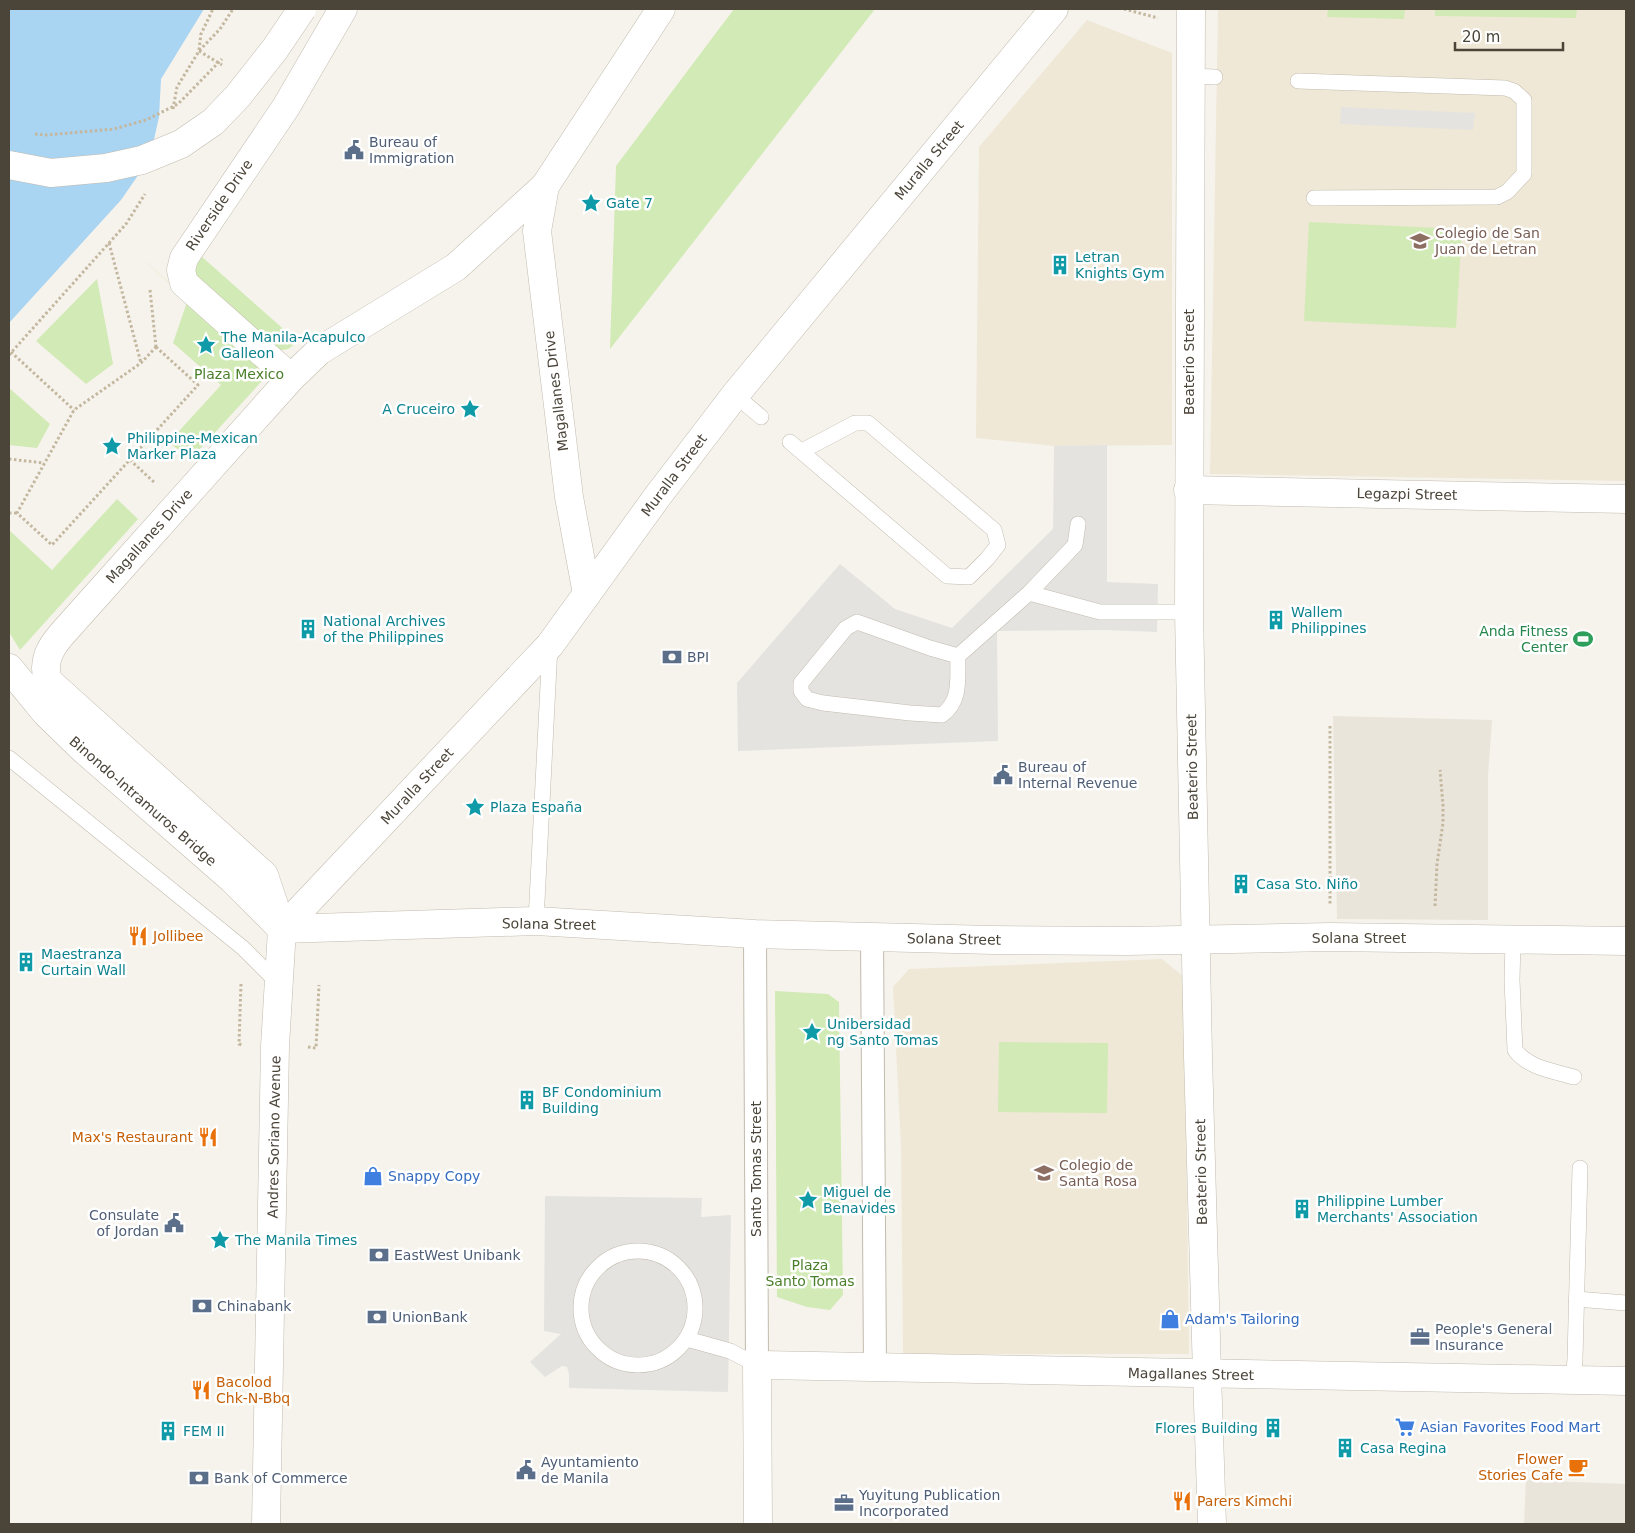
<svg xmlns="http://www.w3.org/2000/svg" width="1635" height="1533" font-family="'DejaVu Sans',sans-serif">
<rect width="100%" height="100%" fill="#f6f3ec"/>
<g fill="#eae5da">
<path d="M1333 716 1492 720 1488 776V920L1337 919Z"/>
<path d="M1526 1480 1626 1484V1524H1524Z"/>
</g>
<g fill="#efe8d6">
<path d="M1218 9H1626V481L1210 474Z"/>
<path d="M1087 20 1172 53V445L1054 446 976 438 979 147Z"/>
<path d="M1162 959 1184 977 1189 1354H903L901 1147 893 987 909 969Z"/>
</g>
<g fill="#d2eab5">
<path d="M734 9H875L610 349 616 166Z"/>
<path d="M1328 9H1405L1404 19 1327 17Z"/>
<path d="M1435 9H1577L1576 18 1435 16Z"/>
<path d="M1309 222 1462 229 1456 328 1304 321Z"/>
<path d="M133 251 151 267 270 372 190 460 169 442 221 385 173 343 188 299Z"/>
<path d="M201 256 297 341C291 348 287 351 277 350L195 279V270Z"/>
<path d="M97 279 113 364 86 384 36 341Z"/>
<path d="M9 388 50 424 37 448 9 445Z"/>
<path d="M117 499 138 519 20 650 9 632V530L52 570Z"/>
<path d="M775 991 828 994 839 1002 843 1295 830 1310 807 1307 777 1297Z"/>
<path d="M999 1042 1108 1043 1107 1113 998 1112Z"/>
</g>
<g fill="#e5e3e0">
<path d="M1341 107 1475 113 1473 130 1340 124Z"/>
<path d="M1107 445V582L1158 584 1157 632 1106 630 997 631 998 741 738 751 737 683 840 564 895 609 952 628 1053 529 1054 446Z"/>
<path d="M545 1196 702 1198 701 1217 731 1215 728 1392 569 1388V1374L567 1367 562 1366 545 1377 530 1362 561 1334 544 1331Z"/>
</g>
<path fill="#a9d4f2" d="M9 9H204L161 79 159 117 153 144 141 171 121 200 9 323Z"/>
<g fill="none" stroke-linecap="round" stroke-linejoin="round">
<defs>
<g id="service">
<path d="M1190 76 1215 77"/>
<path d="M1298 81 1505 88 1514 91 1524 100V174L1507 192 1497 197 1314 198"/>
<path d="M735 395 761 417"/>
<path d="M790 442 947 576 969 577 987 559 998 545 994 530 868 423H855L802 451"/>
<path d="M1029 593 1100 612H1189"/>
<path d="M958 656 930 648 857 622 846 628 801 683V691L807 699 823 703 910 713 942 715C962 700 957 678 958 656L1029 593 1075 545 1078 524"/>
<path d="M9 758 243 948 279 984"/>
<path d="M536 921 550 646"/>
<path d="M1513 940 1512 980 1515 1050C1528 1068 1554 1071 1574 1077"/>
<circle cx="638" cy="1308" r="57"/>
<path d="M1576 1299 1626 1303"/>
<path d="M687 1339 730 1351 757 1365"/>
<path d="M1573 1381 1575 1359 1580 1168"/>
</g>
<g id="pedestrian">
<path d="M755 934 757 1365"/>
<path d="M872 938 875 1368"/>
</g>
<g id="minor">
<path d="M1191 9 1189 612 1198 1056 1207 1374 1212 1524"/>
<path d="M291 378 319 351 456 267 545 186"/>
<path d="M1188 490 1626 499"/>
<path d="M758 1524 757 1365 1626 1381"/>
</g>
<g id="tertiary">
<path d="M587 594 569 497 537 231 545 186 661 9"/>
<path d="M9 668 46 713 83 749 232 879 279 926"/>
<path d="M282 929 536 921 755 934 993 940 1127 941 1330 937 1626 941"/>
<path d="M282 929 550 645 657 497 735 395 1054 9"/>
<path d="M266 1524 275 1046 282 929 264 875 48 681C42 661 50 648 62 634L291 378 184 283 181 270 184 258 286 107 343 9"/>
</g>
</defs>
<use href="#service" stroke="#c2bbae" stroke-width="16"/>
<use href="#pedestrian" stroke="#c2bbae" stroke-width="24"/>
<use href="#minor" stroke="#c2bbae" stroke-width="29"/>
<use href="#tertiary" stroke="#c2bbae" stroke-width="29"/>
<g stroke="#c4b79f" stroke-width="3" stroke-dasharray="2.5 2.5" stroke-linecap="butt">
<path d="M1124 9 1158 18"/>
<path d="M199 50 201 34 213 9"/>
<path d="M199 51 222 65"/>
<path d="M173 109 177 87 199 51 220 29 233 9"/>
<path d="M109 243 141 363"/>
<path d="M150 290 156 347"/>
<path d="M156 347 198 385 52 545 17 513 74 410 141 363Z"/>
<path d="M11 352 74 410"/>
<path d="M9 355 126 224 145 194"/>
<path d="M9 459 44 463"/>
<path d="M130 460 155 483"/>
<path d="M9 513H17"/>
<path d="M1330 726V905"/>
<path d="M1435 906 1437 864 1443 823V805L1440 770"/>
<path d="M241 984 239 1044 242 1045"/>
<path d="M308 1047 316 1048 319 985"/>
</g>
<use href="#service" stroke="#fff" stroke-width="15"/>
<use href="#pedestrian" stroke="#fff" stroke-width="22"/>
<use href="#minor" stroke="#fff" stroke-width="28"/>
<use href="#tertiary" stroke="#fff" stroke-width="28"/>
<defs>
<path id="tertiary-bridge" d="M9 165 51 173 106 168 142 160 181 144 213 122 238 96 275 49 302 9"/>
</defs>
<use href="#tertiary-bridge" stroke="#c2bbae" stroke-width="29" stroke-linecap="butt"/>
<path stroke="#c4b79f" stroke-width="3" stroke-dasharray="2.5 2.5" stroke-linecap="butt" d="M35 134 47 135 114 129 146 120 178 104 222 59"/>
<use href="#tertiary-bridge" stroke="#fff" stroke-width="28"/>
</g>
<defs>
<symbol id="civic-bare" viewBox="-9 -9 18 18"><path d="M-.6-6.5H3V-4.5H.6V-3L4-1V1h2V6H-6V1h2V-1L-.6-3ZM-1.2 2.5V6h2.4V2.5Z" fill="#5c6f8a" stroke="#fff" stroke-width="2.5" paint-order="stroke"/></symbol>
<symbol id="sight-bare" viewBox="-9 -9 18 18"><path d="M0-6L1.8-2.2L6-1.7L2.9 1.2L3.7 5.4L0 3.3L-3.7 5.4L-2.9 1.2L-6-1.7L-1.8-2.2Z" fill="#0f9aa8" stroke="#fff" stroke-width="2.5" paint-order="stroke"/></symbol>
<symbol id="university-bare" viewBox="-9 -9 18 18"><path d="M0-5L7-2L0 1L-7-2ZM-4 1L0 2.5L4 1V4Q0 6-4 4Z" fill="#8d6e63" stroke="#fff" stroke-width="2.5" paint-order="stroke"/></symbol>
<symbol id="building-bare" viewBox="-9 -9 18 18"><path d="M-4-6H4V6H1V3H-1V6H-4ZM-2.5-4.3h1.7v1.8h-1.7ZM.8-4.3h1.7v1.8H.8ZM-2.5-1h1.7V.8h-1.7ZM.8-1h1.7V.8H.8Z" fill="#0f9aa8" stroke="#fff" stroke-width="2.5" paint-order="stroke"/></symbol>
<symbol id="stadium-bare" viewBox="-9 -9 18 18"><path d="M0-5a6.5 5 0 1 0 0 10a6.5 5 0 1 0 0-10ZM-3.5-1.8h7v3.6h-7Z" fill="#2e9e5b" stroke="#fff" stroke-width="2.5" paint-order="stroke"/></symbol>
<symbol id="bank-bare" viewBox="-9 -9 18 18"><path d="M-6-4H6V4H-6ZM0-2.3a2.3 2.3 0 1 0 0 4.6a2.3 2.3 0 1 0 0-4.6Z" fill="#5c6f8a" stroke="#fff" stroke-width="2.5" paint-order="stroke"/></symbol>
<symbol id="restaurant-bare" viewBox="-9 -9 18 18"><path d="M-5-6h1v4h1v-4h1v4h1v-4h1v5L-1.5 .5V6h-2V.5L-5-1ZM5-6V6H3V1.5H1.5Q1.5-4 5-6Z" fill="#e8710a" stroke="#fff" stroke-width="2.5" paint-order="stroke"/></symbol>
<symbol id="shop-bare" viewBox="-9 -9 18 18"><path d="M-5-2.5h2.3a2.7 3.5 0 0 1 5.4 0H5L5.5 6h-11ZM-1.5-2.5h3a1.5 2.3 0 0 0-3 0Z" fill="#3f7fe0" stroke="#fff" stroke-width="2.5" paint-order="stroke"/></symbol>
<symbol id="office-bare" viewBox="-9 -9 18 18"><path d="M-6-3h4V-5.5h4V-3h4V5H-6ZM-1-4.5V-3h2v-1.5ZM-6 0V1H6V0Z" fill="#5c6f8a" stroke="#fff" stroke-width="2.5" paint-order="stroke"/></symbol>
<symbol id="supermarket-bare" viewBox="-9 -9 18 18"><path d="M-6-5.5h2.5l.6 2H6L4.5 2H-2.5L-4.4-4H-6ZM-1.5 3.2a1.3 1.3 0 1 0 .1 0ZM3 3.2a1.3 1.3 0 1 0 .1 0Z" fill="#3f7fe0" stroke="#fff" stroke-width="2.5" paint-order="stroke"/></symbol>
<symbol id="cafe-bare" viewBox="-9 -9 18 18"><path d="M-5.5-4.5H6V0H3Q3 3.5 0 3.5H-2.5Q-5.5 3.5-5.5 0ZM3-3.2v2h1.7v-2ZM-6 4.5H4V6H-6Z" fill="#e8710a" stroke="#fff" stroke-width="2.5" paint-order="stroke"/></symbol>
</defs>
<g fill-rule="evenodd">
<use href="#civic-bare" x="340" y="136" width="28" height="28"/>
<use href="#sight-bare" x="577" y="189" width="28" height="28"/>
<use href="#university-bare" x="1406" y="227" width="28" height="28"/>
<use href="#building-bare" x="1046" y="251" width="28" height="28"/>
<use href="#sight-bare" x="192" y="331" width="28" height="28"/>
<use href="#sight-bare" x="456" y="395" width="28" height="28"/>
<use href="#sight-bare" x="98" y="432" width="28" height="28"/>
<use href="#building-bare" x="1262" y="606" width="28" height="28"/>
<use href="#building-bare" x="294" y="615" width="28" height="28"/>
<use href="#stadium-bare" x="1569" y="625" width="28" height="28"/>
<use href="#bank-bare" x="658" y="643" width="28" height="28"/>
<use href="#civic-bare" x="989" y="761" width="28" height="28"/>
<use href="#sight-bare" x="461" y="793" width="28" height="28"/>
<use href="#building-bare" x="1227" y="870" width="28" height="28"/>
<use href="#restaurant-bare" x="124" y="922" width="28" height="28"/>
<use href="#building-bare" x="12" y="948" width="28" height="28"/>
<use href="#sight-bare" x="798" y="1018" width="28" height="28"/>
<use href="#building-bare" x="513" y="1086" width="28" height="28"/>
<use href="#restaurant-bare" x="194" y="1123" width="28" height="28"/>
<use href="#university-bare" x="1030" y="1159" width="28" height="28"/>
<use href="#shop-bare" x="359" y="1162" width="28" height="28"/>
<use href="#sight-bare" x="794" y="1186" width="28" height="28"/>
<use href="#building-bare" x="1288" y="1195" width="28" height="28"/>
<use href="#civic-bare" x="160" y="1209" width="28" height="28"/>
<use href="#sight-bare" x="206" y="1226" width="28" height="28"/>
<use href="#bank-bare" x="365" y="1241" width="28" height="28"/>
<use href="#bank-bare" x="188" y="1292" width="28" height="28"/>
<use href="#bank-bare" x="363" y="1303" width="28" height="28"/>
<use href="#shop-bare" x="1156" y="1305" width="28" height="28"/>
<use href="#office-bare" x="1406" y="1323" width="28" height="28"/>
<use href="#restaurant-bare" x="187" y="1376" width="28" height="28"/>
<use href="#supermarket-bare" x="1391" y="1413" width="28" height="28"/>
<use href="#building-bare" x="1259" y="1414" width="28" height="28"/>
<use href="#building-bare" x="154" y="1417" width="28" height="28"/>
<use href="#building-bare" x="1331" y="1434" width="28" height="28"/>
<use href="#cafe-bare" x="1564" y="1453" width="28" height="28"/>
<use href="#civic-bare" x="512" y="1456" width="28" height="28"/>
<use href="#bank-bare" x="185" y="1464" width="28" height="28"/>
<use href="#restaurant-bare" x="1168" y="1487" width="28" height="28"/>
<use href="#office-bare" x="830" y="1489" width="28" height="28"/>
</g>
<g text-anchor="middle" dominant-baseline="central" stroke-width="5" stroke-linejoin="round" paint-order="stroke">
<g font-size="14" fill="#4e5e75" stroke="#fff" text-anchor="start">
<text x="369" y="142">Bureau of<tspan x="369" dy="16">Immigration</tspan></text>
<text x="687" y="657">BPI</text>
<text x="1018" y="767">Bureau of<tspan x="1018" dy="16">Internal Revenue</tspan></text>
<text x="159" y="1215" text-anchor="end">Consulate<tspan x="159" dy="16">of Jordan</tspan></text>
<text x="394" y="1255">EastWest Unibank</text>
<text x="217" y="1306">Chinabank</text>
<text x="392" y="1317">UnionBank</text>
<text x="1435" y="1329">People's General<tspan x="1435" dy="16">Insurance</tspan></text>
<text x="541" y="1462">Ayuntamiento<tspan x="541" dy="16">de Manila</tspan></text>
<text x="214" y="1478">Bank of Commerce</text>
<text x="859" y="1495">Yuyitung Publication<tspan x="859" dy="16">Incorporated</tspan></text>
</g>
<g font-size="14" fill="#4b4439" stroke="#fff">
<text transform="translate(929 160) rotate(-50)">Muralla Street</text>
<text transform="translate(219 205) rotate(-56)">Riverside Drive</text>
<text transform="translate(1189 362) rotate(-90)">Beaterio Street</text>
<text transform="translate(556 391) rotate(-97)">Magallanes Drive</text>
<text transform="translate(674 475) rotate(-53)">Muralla Street</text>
<text transform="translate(1407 494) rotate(1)">Legazpi Street</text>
<text transform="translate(149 536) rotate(-48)">Magallanes Drive</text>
<text transform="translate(1192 767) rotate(-91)">Beaterio Street</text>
<text transform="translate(417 786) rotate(-47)">Muralla Street</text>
<text transform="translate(143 801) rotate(41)">Binondo-Intramuros Bridge</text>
<text transform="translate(549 924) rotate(1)">Solana Street</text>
<text x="1359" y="938">Solana Street</text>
<text transform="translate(954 939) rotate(1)">Solana Street</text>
<text transform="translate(274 1137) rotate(-89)">Andres Soriano Avenue</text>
<text transform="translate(756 1169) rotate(-90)">Santo Tomas Street</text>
<text transform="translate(1201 1172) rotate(-91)">Beaterio Street</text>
<text transform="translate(1191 1374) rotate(1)">Magallanes Street</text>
</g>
<g font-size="14" fill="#0d838f" stroke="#fff" text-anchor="start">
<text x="606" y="203">Gate 7</text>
<text x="1075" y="257">Letran<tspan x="1075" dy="16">Knights Gym</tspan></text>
<text x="221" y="337">The Manila-Acapulco<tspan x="221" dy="16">Galleon</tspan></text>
<text x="455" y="409" text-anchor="end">A Cruceiro</text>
<text x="127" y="438">Philippine-Mexican<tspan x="127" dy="16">Marker Plaza</tspan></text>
<text x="1291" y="612">Wallem<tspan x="1291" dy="16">Philippines</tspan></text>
<text x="323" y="621">National Archives<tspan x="323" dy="16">of the Philippines</tspan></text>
<text x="490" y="807">Plaza España</text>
<text x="1256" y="884">Casa Sto. Niño</text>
<text x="41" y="954">Maestranza<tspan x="41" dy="16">Curtain Wall</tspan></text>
<text x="827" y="1024">Unibersidad<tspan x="827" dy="16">ng Santo Tomas</tspan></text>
<text x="542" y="1092">BF Condominium<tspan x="542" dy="16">Building</tspan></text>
<text x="823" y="1192">Miguel de<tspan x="823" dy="16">Benavides</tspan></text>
<text x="1317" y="1201">Philippine Lumber<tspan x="1317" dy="16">Merchants' Association</tspan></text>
<text x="235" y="1240">The Manila Times</text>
<text x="1258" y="1428" text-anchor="end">Flores Building</text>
<text x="183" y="1431">FEM II</text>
<text x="1360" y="1448">Casa Regina</text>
</g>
<g font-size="14" fill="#785e54" stroke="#fff" text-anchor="start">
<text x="1435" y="233">Colegio de San<tspan x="1435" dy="16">Juan de Letran</tspan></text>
<text x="1059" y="1165">Colegio de<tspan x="1059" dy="16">Santa Rosa</tspan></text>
</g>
<g font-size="14" fill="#4a7f2a" stroke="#fff">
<text x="239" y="374">Plaza Mexico</text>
<text x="810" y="1265">Plaza<tspan x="810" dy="16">Santo Tomas</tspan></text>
</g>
<g font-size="14" fill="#27864d" stroke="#fff" text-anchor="end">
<text x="1568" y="631">Anda Fitness<tspan x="1568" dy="16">Center</tspan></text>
</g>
<g font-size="14" fill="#c56008" stroke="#fff" text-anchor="start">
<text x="153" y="936">Jollibee</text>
<text x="193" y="1137" text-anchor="end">Max's Restaurant</text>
<text x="216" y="1382">Bacolod<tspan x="216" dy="16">Chk-N-Bbq</tspan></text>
<text x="1563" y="1459" text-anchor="end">Flower<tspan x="1563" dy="16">Stories Cafe</tspan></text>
<text x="1197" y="1501">Parers Kimchi</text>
</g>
<g font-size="14" fill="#366cbe" stroke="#fff" text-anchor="start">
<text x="388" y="1176">Snappy Copy</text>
<text x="1185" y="1319">Adam's Tailoring</text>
<text x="1420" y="1427">Asian Favorites Food Mart</text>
</g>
</g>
<rect width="1635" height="1533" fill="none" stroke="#4b4439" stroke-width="20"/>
<path d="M1455 42v8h108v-8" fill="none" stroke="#4b4439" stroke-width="2.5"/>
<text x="1462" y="42" font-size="15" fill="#4b4439" stroke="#ffffff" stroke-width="4" paint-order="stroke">20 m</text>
</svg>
